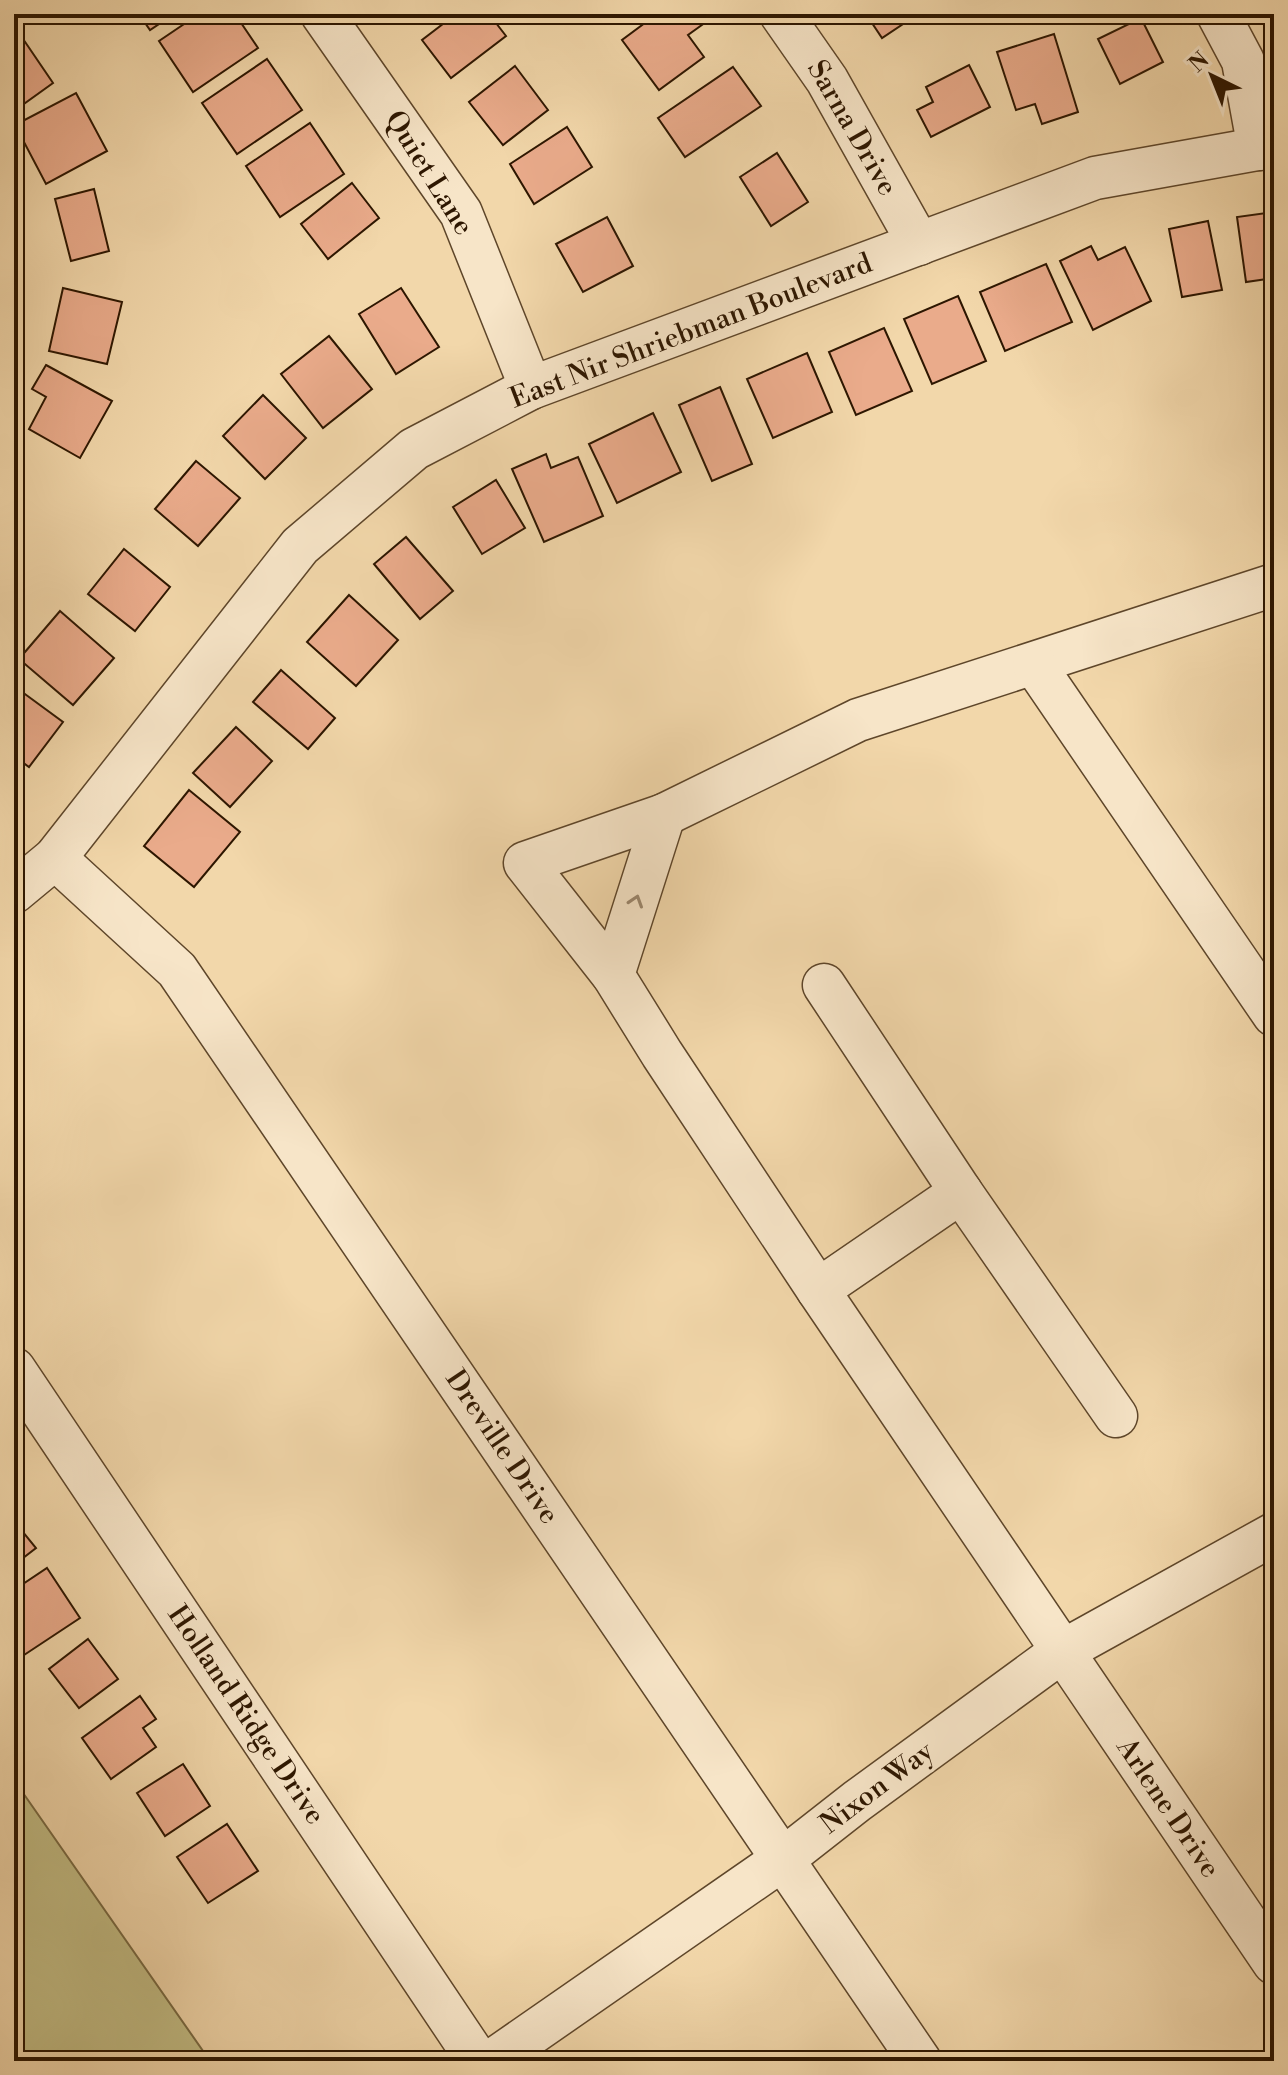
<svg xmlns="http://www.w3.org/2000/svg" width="1288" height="2075" font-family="'Libre Bodoni',serif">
<rect width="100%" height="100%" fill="#f2d7aa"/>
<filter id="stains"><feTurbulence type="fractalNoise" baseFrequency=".0025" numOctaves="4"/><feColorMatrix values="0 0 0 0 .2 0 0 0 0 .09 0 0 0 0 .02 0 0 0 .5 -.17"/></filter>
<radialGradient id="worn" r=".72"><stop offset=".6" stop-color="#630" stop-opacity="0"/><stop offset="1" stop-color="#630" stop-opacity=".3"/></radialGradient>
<path fill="#c2bc84" stroke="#786942" stroke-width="2" d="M14 1780 210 2061H14Z"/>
<g fill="#eaab8b" stroke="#2d1600" stroke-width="2">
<path d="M139 14H174L150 30Z"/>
<path d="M199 14H235L258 48 193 92 159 41Z"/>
<path d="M456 14H489L506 36 451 78 422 40Z"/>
<path d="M657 14H701L706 22 688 35 704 57 659 90 622 40Z"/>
<path d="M866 14H918L882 38Z"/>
<path d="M1141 18 1163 62 1120 84 1098 39Z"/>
<path d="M19 33 53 83 14 111V37Z"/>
<path d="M1054 34 1078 112 1042 124 1035 104 1016 110 997 52Z"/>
<path d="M267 59 302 110 237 154 202 103Z"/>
<path d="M969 65 990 107 931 137 917 110 933 102 926 87Z"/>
<path d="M515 66 548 110 503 145 469 102Z"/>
<path d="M733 67 761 106 685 157 658 118Z"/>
<path d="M76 93 107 151 46 184 15 125Z"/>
<path d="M310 123 344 174 280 217 246 166Z"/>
<path d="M567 127 592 167 534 204 510 164Z"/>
<path d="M777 153 808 202 771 226 740 177Z"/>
<path d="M352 183 379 218 328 259 301 224Z"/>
<path d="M94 189 109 251 71 261 55 199Z"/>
<path d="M1274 212V278L1246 282 1237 217Z"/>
<path d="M607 217 633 266 583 292 556 244Z"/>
<path d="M1208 221 1222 290 1182 297 1169 229Z"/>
<path d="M1091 246 1098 260 1125 247 1151 301 1093 330 1060 261Z"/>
<path d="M1046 264 1072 322 1005 351 980 292Z"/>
<path d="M63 288 122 302 107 364 49 351Z"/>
<path d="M401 288 439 347 396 374 359 314Z"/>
<path d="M958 296 986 361 932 384 904 319Z"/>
<path d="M884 328 912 391 856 415 829 352Z"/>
<path d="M329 336 372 389 323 428 281 374Z"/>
<path d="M807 353 832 412 773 438 747 379Z"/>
<path d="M46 365 112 401 80 458 29 429 46 397 32 389Z"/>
<path d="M720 387 752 464 712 481 679 405Z"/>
<path d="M263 395 306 438 265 479 223 436Z"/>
<path d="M653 413 681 472 617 503 589 444Z"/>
<path d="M546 454 551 468 578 457 603 516 544 542 512 469Z"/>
<path d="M196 461 240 498 198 546 155 509Z"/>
<path d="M496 480 525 528 482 554 453 507Z"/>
<path d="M406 537 453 591 420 619 374 564Z"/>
<path d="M124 549 170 587 135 631 88 594Z"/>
<path d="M349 595 398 640 356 686 307 642Z"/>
<path d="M60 611 114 658 73 705 19 659Z"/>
<path d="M281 670 335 718 308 749 253 702Z"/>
<path d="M14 686 63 722 29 767 14 756Z"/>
<path d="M236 727 272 761 230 807 193 773Z"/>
<path d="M189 790 240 832 194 887 144 846Z"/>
<path d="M14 1521 36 1548 14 1565Z"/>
<path d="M47 1568 80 1618 15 1661 14 1590Z"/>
<path d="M88 1639 118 1679 79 1708 49 1669Z"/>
<path d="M140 1696 156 1719 143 1728 156 1747 111 1779 82 1738Z"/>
<path d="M183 1764 210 1806 165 1836 137 1793Z"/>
<path d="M227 1824 258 1871 208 1903 177 1857Z"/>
</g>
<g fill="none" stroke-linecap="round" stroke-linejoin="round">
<defs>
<g id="minor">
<path d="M322 14 461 213 531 388"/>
<path d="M781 14 827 80 919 244"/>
<path d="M1218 14 1243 61 1259 149"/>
<path d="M1274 585 858 720 664 815 525 863 613 975 662 1054 818 1290 1274 1963"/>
<path d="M1034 664 1274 1015"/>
<path d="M55 858 177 970 920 2061"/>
<path d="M14 892 55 858 300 546 414 449 531 388 1095 178 1274 146"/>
<path d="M613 975 664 815"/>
<path d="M961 1192 1116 1416"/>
<path d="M818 1290 961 1192 824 985"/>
<path d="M14 1369 478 2061"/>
<path d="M492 2061 783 1859 857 1801 1061 1652 1274 1534"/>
</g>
</defs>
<use href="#minor" stroke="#5e462a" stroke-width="45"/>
<use href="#minor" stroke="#f7e5c8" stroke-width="42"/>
</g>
<defs><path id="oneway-chevron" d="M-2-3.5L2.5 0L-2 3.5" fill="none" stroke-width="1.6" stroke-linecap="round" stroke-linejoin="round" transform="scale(2)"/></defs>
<use stroke="#9c886e" href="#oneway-chevron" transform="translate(636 901) rotate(-72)"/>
<g text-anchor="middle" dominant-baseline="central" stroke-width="6" stroke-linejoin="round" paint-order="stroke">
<g font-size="28" fill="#2d1600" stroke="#f7e5c8">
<text transform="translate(852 128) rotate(60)">Sarna Drive</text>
<text transform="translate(429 173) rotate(58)">Quiet Lane</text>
<text transform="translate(691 331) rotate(-21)">East Nir Shriebman Boulevard</text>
<text transform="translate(502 1447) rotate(56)">Dreville Drive</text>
<text transform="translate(246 1715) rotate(56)">Holland Ridge Drive</text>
<text transform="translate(877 1788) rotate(-37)">Nixon Way</text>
<text transform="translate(1168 1808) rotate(56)">Arlene Drive</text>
</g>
</g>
<rect width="1288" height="2075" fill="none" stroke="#f2d7aa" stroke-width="48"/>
<rect x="16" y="16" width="1256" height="2043" fill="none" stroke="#2d1600" stroke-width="4"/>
<rect x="24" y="24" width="1240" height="2027" fill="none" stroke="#2d1600" stroke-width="2"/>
<g transform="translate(1212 76) rotate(317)" stroke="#f7e5c8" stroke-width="6" paint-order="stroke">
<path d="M0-6L14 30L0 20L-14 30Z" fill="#2d1600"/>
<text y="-12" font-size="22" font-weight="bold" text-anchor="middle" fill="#2d1600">N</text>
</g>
<rect width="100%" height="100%" filter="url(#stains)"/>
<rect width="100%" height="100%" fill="url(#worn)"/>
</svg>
